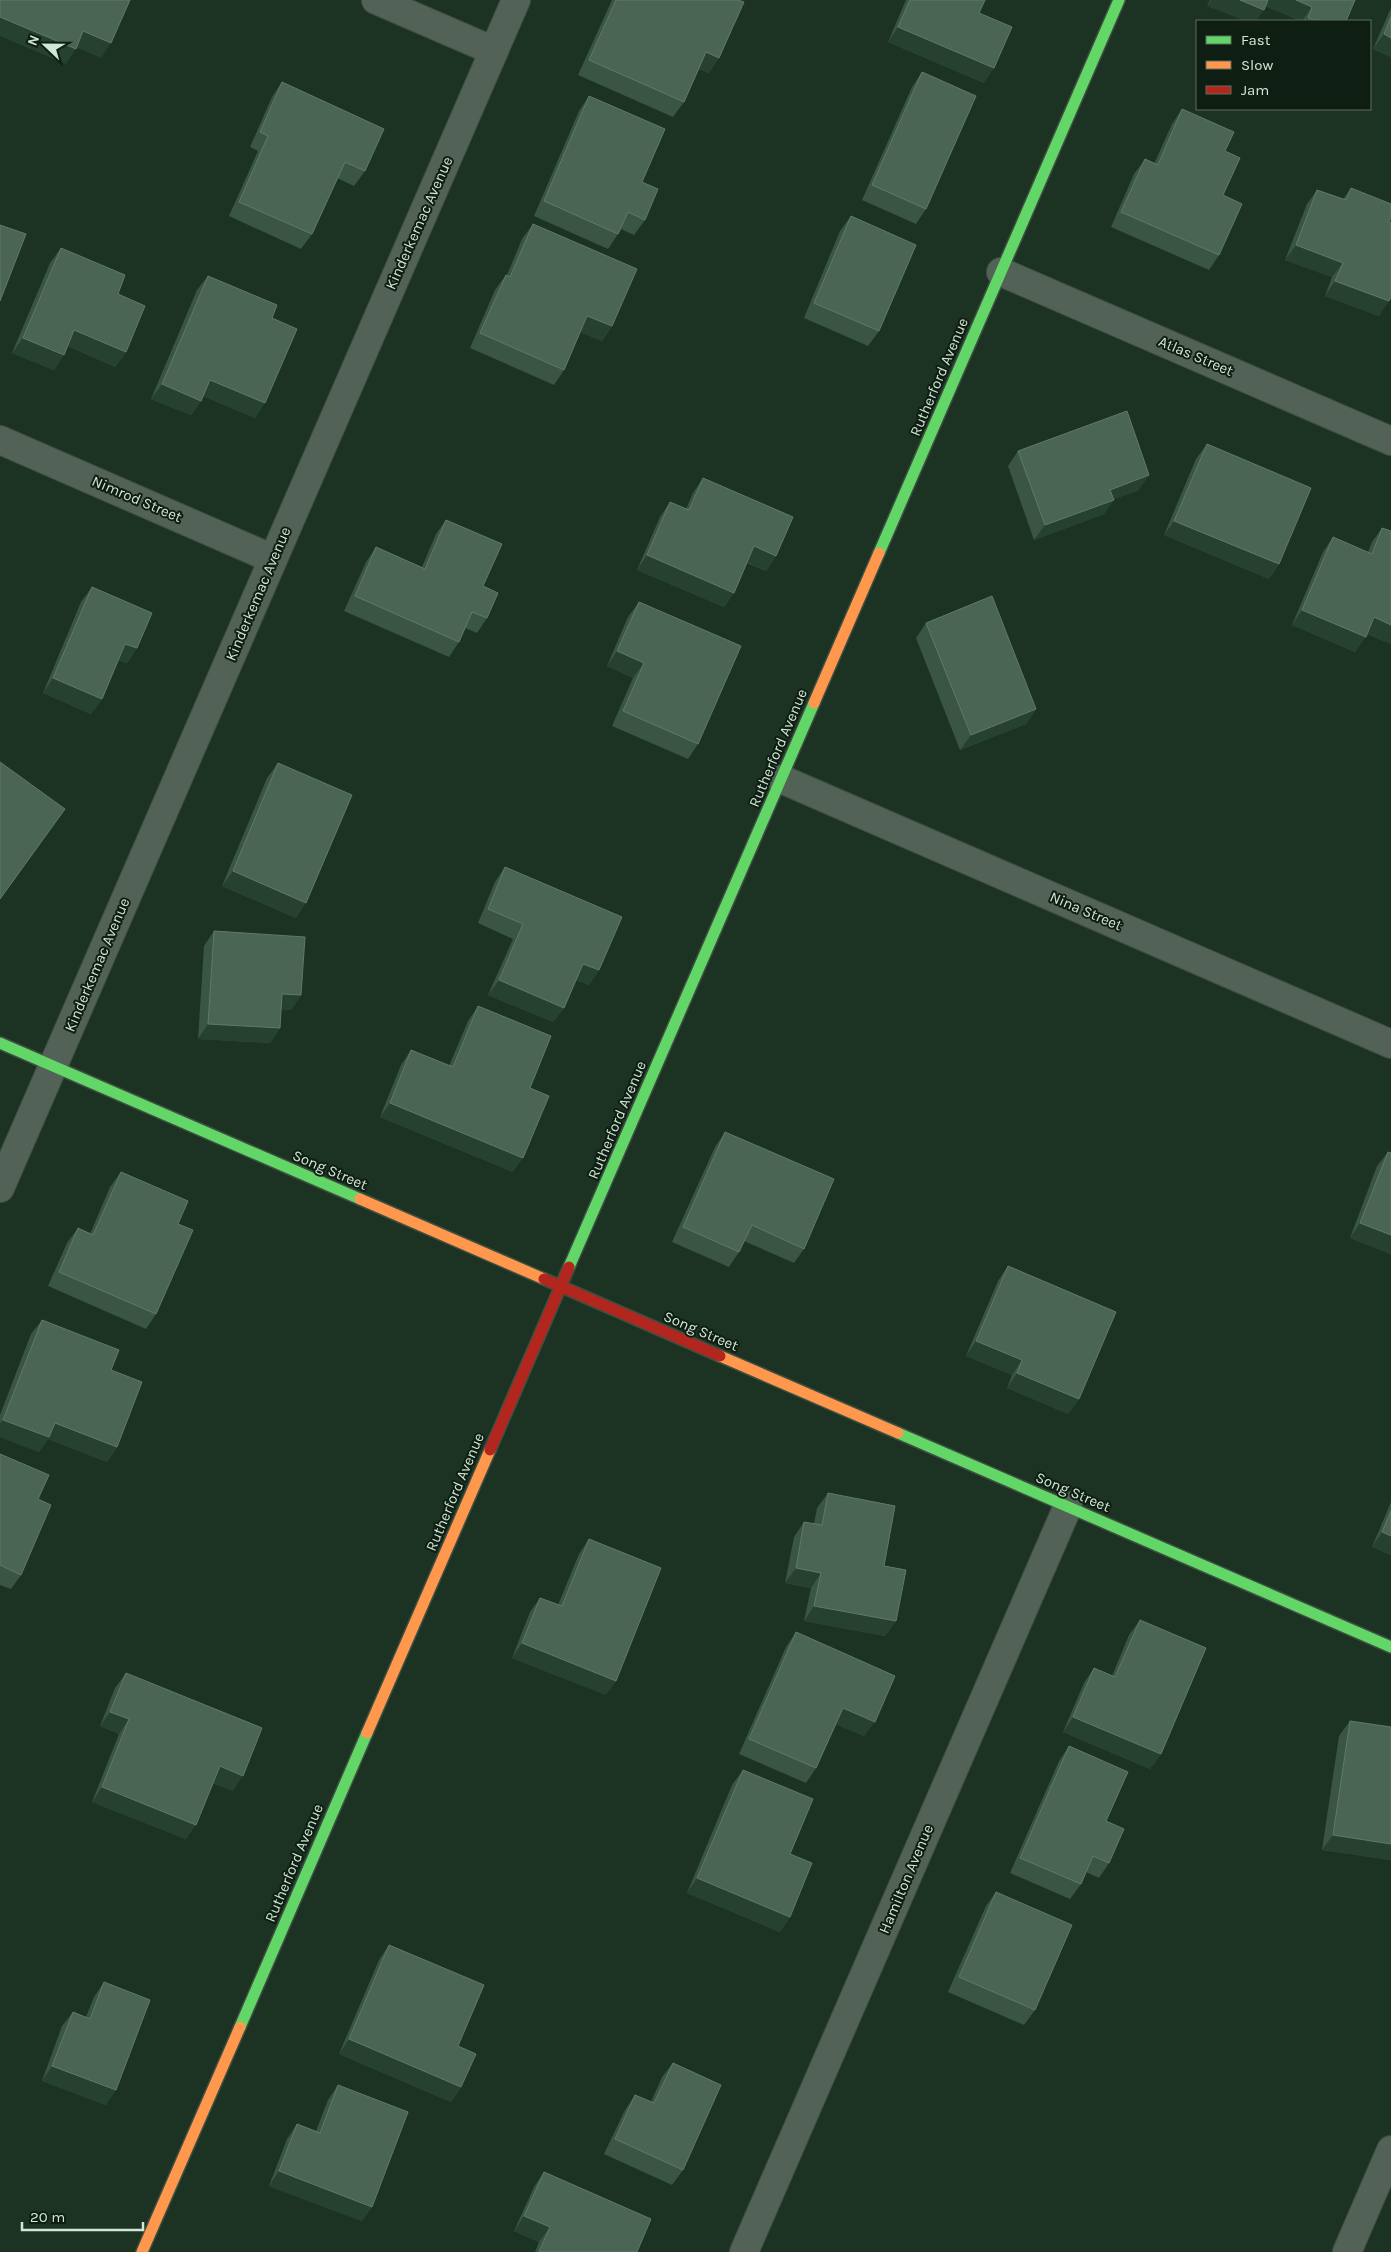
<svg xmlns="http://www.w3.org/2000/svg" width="1391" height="2252" font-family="Karla,sans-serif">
<rect width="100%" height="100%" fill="#1c3324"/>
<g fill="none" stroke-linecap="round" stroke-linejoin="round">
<defs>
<g id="street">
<path d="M376 0 494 51"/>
<path d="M1001 272 1391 441"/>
<path d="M0 440 273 559"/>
<path d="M781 779 1391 1044"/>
<path d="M0 1188 516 0"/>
<path d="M744 2252 1068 1506"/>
<path d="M1347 2252 1391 2150"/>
</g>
<g id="fast">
<path d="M879 553 1119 0"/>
<path d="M0 1043 360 1199"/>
<path d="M569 1267 814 703"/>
<path d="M898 1433 1391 1647"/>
<path d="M240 2027 367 1733"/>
</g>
<g id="slow">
<path d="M814 703 879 553"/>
<path d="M360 1199 544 1279"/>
<path d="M720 1356 898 1433"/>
<path d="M367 1733 490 1450"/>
<path d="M142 2252 240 2027"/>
</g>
<g id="jam">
<path d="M544 1279 720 1356"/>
<path d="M490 1450 569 1267"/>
</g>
</defs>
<use href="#street" stroke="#3e4f42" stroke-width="30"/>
<use href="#fast" stroke="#3e4f42" stroke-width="14"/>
<use href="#slow" stroke="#3e4f42" stroke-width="14"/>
<use href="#jam" stroke="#3e4f42" stroke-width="14"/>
<use href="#street" stroke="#526256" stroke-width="28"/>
<use href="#fast" stroke="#63d668" stroke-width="11"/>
<use href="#slow" stroke="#ff974d" stroke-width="11"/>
<use href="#jam" stroke="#b3261e" stroke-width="11"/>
</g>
<g fill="#3a5544">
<path d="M612 0H738L709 73 699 69 684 102 673 117 578 75Z"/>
<path d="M906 0H985L979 13 984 83 888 42Z"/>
<path d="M1210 0H1355L1346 21H1301L1265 6H1207Z"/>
<path d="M1391 8V57L1373 49Z"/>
<path d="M922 72 926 209 916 224 862 200 912 87Z"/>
<path d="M282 82 365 171 354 186 337 178 312 234 301 249 229 216 258 151 250 147 272 97Z"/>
<path d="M589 96 642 182 645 220 634 235 621 229 618 234 608 249 534 216 579 111Z"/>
<path d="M1182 109 1223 195 1219 255 1209 270 1111 227 1134 174 1145 159 1154 164 1172 124Z"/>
<path d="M1351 188 1389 222 1379 316 1325 296 1332 277 1285 260 1307 204 1317 190 1343 199Z"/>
<path d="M851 216 879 331 868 346 804 318 840 231Z"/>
<path d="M533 224 612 326 602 341 580 332 564 370 554 385 470 348 495 290 506 275H507L522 239Z"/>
<path d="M61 248 118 294 126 352 115 367 68 346 54 370 12 353 50 263Z"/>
<path d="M208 276 272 318 255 418 203 396 201 401 191 415 151 399 197 290Z"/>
<path d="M1207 444 1279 564 1269 579 1164 535 1196 459Z"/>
<path d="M1018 451 1139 490 1114 499 1104 514 1034 540 1008 466Z"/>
<path d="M703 478 776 556 766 571 747 563 734 593 724 607 637 570 660 517 670 502 686 509 693 493Z"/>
<path d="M446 520 483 586 487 618 477 633 465 628 459 642 449 657 344 611 366 562 376 547 422 567 436 534Z"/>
<path d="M1382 528 1391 531V644L1367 634 1355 652 1292 625 1323 552 1333 537 1368 552 1372 542Z"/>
<path d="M92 587 137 648 127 663 118 660 102 699 91 714 43 693 81 602Z"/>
<path d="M639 602 698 744 688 759 612 726 633 678 607 666 628 617Z"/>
<path d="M926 623 1036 709 1026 724 960 750 916 638Z"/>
<path d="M278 763 296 918 222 886 267 778Z"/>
<path d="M505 867 599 970 589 985 576 980 564 1008 553 1022 488 995 513 939 478 923 495 882Z"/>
<path d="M214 931 301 995 291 1010 281 1009 280 1028 270 1043 198 1039 204 946Z"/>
<path d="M478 1006 513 1172 380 1117 401 1065 411 1050 449 1066 468 1021Z"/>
<path d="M725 1132 804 1249 794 1263 744 1241 739 1252 729 1267 672 1242 715 1147Z"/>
<path d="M1388 1152 1391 1254 1350 1238 1377 1166Z"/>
<path d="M121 1172 178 1224 156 1314 146 1329 48 1286 67 1243 78 1228 90 1234 110 1187Z"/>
<path d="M1008 1266 1079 1399 1068 1414 1007 1388 1012 1375 966 1356 998 1281Z"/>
<path d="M42 1320 111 1370 117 1447 107 1462 48 1439 39 1452 0 1437V1415L31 1334Z"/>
<path d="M0 1454 38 1499 21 1575 11 1589 0 1585Z"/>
<path d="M828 1493 884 1566 896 1621 885 1636 804 1621 811 1588 785 1583 794 1537 804 1522 814 1524 817 1508Z"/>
<path d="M1391 1502V1555L1372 1547Z"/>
<path d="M589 1539 606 1695 512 1658 530 1612 540 1598 558 1605 579 1554Z"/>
<path d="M1140 1620 1161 1754 1150 1769 1063 1732 1084 1683 1094 1668 1112 1676 1129 1635Z"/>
<path d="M796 1632 864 1736 836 1724 816 1768 806 1783 739 1754 786 1647Z"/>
<path d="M126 1673 233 1791 213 1783 186 1839 92 1802 119 1734 100 1726 115 1688Z"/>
<path d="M1350 1721 1391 1727V1860L1322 1850 1339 1736Z"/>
<path d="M1069 1746 1106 1821 1109 1863 1099 1878 1086 1872 1081 1884 1070 1899 1010 1873 1059 1761Z"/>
<path d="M743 1770 790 1854V1917L780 1932 687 1893 732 1785Z"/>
<path d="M996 1892 1035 2010 1024 2025 948 1992 986 1906Z"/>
<path d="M389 1945 458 2046 461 2087 451 2102 339 2054 379 1960Z"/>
<path d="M104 1982 106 2105 42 2081 62 2026 73 2012 86 2017 94 1997Z"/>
<path d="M673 2063 683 2170 672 2185 604 2154 625 2110 635 2095 651 2102 662 2077Z"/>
<path d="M338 2085 372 2207 362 2221 269 2186 287 2139 297 2124 316 2131 328 2100Z"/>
<path d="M544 2172 637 2252H535L539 2242 514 2231 534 2187Z"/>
</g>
<g fill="#274131">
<path d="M1211 0H1240L1264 10 1256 21H1245L1207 6Z"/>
<path d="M1265 0H1296L1312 7 1302 21H1301L1262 5Z"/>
<path d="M0 17 76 49 66 64 0 36Z"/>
<path d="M1308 18 1316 21H1306Z"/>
<path d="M898 27 994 68 984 83 888 42Z"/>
<path d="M83 31 111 43 101 58 73 46Z"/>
<path d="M1384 34 1391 38V57L1373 49Z"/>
<path d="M706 52 719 58 709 73 696 67Z"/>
<path d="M1296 245 1343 263 1332 277 1285 260Z"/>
<path d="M1335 281 1389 301 1379 316 1325 296Z"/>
<path d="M587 316 612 326 602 341 577 331Z"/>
<path d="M74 330 126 352 115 367 64 345Z"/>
<path d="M23 338 64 355 54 370 12 353Z"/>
<path d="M210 380 265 403 255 418 200 395Z"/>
<path d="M162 384 201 401 191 415 151 399Z"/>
<path d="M1149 475 1139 490 1100 504 1110 490Z"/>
<path d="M1114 500 1104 514 1034 540 1045 525Z"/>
<path d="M1174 521 1279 564 1269 579 1164 535Z"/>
<path d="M754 546 776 556 766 571 744 561Z"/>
<path d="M647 555 734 593 724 607 637 570Z"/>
<path d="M1302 610 1366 637 1355 652 1292 625Z"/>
<path d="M1374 617 1391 625V644L1363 632Z"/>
<path d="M125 644 137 648 127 663 115 658Z"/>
<path d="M617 651 644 663 633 678 607 666Z"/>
<path d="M53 678 102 699 91 714 43 693Z"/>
<path d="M1036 709 1026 724 960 750 971 735Z"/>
<path d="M233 871 306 903 296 918 222 886Z"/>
<path d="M583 964 599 970 589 985 572 978Z"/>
<path d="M499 980 564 1008 553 1022 488 995Z"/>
<path d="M282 994 301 995 291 1010 272 1009Z"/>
<path d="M208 1024 280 1028 270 1043 198 1039Z"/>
<path d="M390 1103 523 1158 513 1172 380 1117Z"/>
<path d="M1360 1223 1391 1235V1254L1350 1238Z"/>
<path d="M976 1341 1022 1360 1012 1375 966 1356Z"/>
<path d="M1017 1373 1079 1399 1068 1414 1007 1388Z"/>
<path d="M3 1420 55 1423 117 1447 107 1462 48 1439 39 1452 0 1437V1423Z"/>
<path d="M1382 1532 1391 1536V1555L1372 1547Z"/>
<path d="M796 1568 821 1573 811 1588 785 1583Z"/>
<path d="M814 1606 896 1621 885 1636 804 1621Z"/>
<path d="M522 1643 616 1681 606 1695 512 1658Z"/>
<path d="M843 1708 875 1722 864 1736 832 1723Z"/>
<path d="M110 1712 129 1719 119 1734 100 1726Z"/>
<path d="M1073 1717 1161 1754 1150 1769 1063 1732Z"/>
<path d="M220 1766 243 1776 233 1791 209 1781Z"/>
<path d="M102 1787 196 1825 186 1839 92 1802Z"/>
<path d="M1333 1835 1391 1844V1860L1322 1850Z"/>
<path d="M697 1878 790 1917 780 1932 687 1893Z"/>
<path d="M349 2039 461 2087 451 2102 339 2054Z"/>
<path d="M52 2066 116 2090 106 2105 42 2081Z"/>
<path d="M279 2171 372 2207 362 2221 269 2186Z"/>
<path d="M524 2216 550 2227 539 2242 514 2231Z"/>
</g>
<g fill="#4b6554" stroke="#607968">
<path d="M0 0H130L111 43 83 31 76 49 0 17Z"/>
<path d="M616 0H738L744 2 719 58 706 52 684 102 589 60Z"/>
<path d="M910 0H985L979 13 1012 27 994 68 898 27Z"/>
<path d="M1240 0H1268L1264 10Z"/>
<path d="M1296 0H1355L1346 21H1316L1308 18 1312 7Z"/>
<path d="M1391 17V38L1384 34Z"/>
<path d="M922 72 976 96 926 209 872 185Z"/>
<path d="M282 82 384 129 365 171 345 162 312 234 239 202 268 136 260 132Z"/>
<path d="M589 96 665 129 642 182 658 189 645 220 628 212 618 234 544 201Z"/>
<path d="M1182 109 1234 132 1225 151 1240 158 1223 195 1242 204 1219 255 1121 212 1145 159 1158 165Z"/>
<path d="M1351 188 1391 204V218L1389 222 1391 223V297L1389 301 1335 281 1343 263 1296 245 1317 190 1346 200Z"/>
<path d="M851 216 916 245 879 331 814 303Z"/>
<path d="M533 224 637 269 612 326 587 316 564 370 480 333 506 275 510 277Z"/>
<path d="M0 225 26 234 0 301Z"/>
<path d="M61 248 125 275 118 294 145 306 126 352 74 330 64 355 23 338Z"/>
<path d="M208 276 277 305 272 318 297 329 265 403 210 380 201 401 162 384Z"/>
<path d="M1127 411 1149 475 1110 490 1114 500 1045 525 1018 451Z"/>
<path d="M1207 444 1311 488 1279 564 1174 521Z"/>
<path d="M703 478 793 517 776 556 754 546 734 593 647 555 670 502 689 510Z"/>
<path d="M446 520 502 544 483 586 498 593 487 618 472 612 459 642 355 596 376 547 425 569Z"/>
<path d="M1382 528 1391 531V625L1374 617 1366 637 1302 610 1333 537 1372 554Z"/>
<path d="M92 587 152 613 137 648 125 644 102 699 53 678Z"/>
<path d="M992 596 1036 709 971 735 926 623Z"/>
<path d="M639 602 741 646 698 744 623 711 644 663 617 651Z"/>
<path d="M0 762 65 809 0 899Z"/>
<path d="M278 763 352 795 306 903 233 871Z"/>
<path d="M505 867 622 917 599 970 583 964 564 1008 499 980 523 924 488 909Z"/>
<path d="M214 931 305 937 301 995 282 994 280 1028 208 1024Z"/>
<path d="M478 1006 551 1036 530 1088 549 1096 523 1158 390 1103 411 1050 453 1067Z"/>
<path d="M725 1132 834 1179 804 1249 752 1225 739 1252 683 1227Z"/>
<path d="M1388 1152 1391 1153V1235L1360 1223Z"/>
<path d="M121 1172 188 1201 178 1224 193 1230 156 1314 59 1272 78 1228 93 1235Z"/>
<path d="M1008 1266 1116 1312 1079 1399 1017 1373 1022 1360 976 1341Z"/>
<path d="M42 1320 119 1350 111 1370 142 1382 117 1447 55 1423 49 1437 3 1420Z"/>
<path d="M0 1454 49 1475 38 1499 51 1505 21 1575 0 1565Z"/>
<path d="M828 1493 895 1506 884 1566 906 1570 896 1621 814 1606 821 1573 796 1568 804 1522 822 1525Z"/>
<path d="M1391 1511V1536L1382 1532Z"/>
<path d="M589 1539 661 1568 616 1681 522 1643 540 1598 562 1606Z"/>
<path d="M1140 1620 1206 1648 1161 1754 1073 1717 1094 1668 1115 1677Z"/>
<path d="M796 1632 895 1676 875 1722 843 1708 816 1768 749 1739Z"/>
<path d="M126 1673 262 1728 243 1776 220 1766 196 1825 102 1787 129 1719 110 1712Z"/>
<path d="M1350 1721 1391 1727V1844L1333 1835Z"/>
<path d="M1069 1746 1128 1772 1106 1821 1124 1829 1109 1863 1093 1856 1081 1884 1020 1858Z"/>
<path d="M743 1770 813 1799 790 1854 812 1863 790 1917 697 1878Z"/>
<path d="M996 1892 1072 1925 1035 2010 959 1977Z"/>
<path d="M389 1945 484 1985 458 2046 476 2054 461 2087 349 2039Z"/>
<path d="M104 1982 150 2000 116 2090 52 2066 73 2012 90 2019Z"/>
<path d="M673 2063 721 2085 683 2170 615 2139 635 2095 654 2103Z"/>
<path d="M338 2085 408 2112 372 2207 279 2171 297 2124 320 2133Z"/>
<path d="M544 2172 651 2219 637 2252H539L550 2227 524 2216Z"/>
</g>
<g text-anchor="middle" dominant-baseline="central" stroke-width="4" stroke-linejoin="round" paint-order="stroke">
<g font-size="15" fill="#d1e7d5" stroke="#0e1e12">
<text transform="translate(419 223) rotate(-66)">Kinderkemac Avenue</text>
<text transform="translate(1196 356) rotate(23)">Atlas Street</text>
<text transform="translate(939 377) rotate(-67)">Rutherford Avenue</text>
<text transform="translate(137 499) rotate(23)">Nimrod Street</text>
<text transform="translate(258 594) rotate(-67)">Kinderkemac Avenue</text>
<text transform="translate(778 748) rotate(-67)">Rutherford Avenue</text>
<text transform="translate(1086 911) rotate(23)">Nina Street</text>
<text transform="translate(97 965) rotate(-67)">Kinderkemac Avenue</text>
<text transform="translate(617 1120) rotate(-67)">Rutherford Avenue</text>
<text transform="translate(330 1170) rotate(23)">Song Street</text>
<text transform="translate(701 1331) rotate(23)">Song Street</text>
<text transform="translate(455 1492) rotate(-67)">Rutherford Avenue</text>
<text transform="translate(1073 1492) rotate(23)">Song Street</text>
<text transform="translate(294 1863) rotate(-67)">Rutherford Avenue</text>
<text transform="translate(906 1879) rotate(-67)">Hamilton Avenue</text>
</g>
</g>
<rect x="1196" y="20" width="175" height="90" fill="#0e1e12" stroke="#5c6e60"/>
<rect x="1206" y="36" width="25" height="8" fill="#63d668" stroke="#5c6e60"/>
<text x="1241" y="45" font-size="15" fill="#d1e7d5">Fast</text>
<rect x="1206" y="61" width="25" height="8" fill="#ff974d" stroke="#5c6e60"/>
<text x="1241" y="70" font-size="15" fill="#d1e7d5">Slow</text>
<rect x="1206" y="86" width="25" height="8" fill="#b3261e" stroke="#5c6e60"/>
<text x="1241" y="95" font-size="15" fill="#d1e7d5">Jam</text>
<g transform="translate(45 45) rotate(292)" stroke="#0e1e12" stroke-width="4" paint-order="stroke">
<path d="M0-4L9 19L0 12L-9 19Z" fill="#d1e7d5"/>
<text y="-8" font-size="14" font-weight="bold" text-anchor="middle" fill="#d1e7d5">N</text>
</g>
<path d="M22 2222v8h121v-8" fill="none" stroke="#d1e7d5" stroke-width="2.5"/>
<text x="30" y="2222" font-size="15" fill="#d1e7d5" stroke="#0e1e12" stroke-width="4" paint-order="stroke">20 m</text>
</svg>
